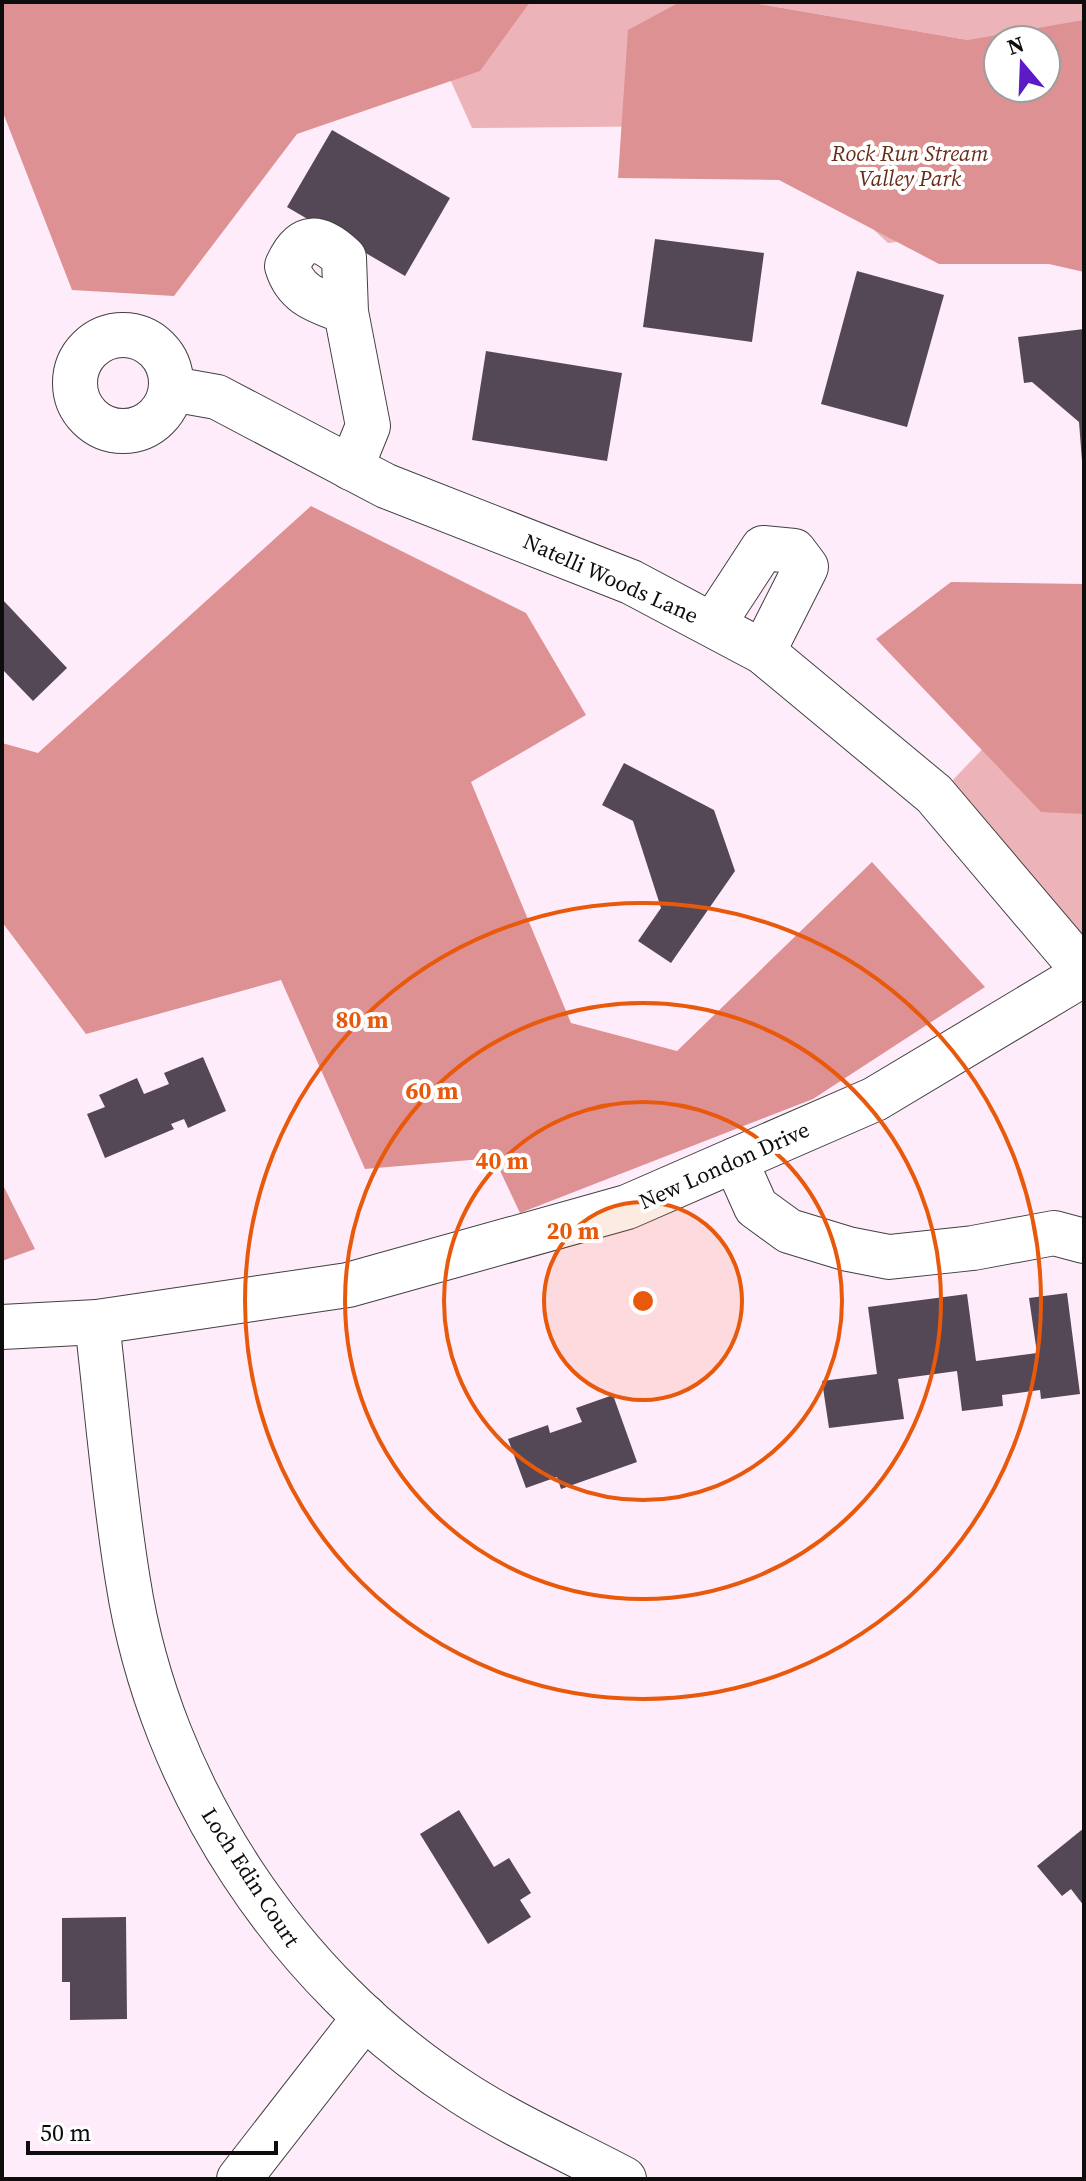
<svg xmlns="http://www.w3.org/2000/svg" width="1086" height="2181" font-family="'Source Serif 4',serif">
<rect width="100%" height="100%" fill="#ffecfb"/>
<g fill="#ecb3b8">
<path d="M334 2H680L939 99 1084 219 888 243 801 162 684 126 472 128 432 39Z"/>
<path d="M748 2H1084V54L1046 40H968Z"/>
<path d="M1084 643V945L949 784Z"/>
</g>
<g fill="#de9192" fill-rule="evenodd">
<path d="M2 2H530L480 71 297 134 174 296 72 290 2 110Z"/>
<path d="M680 2H748L968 40 1084 20V272L1049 264H939L779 180 618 178 628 30ZM998 40H1046V88H998Z"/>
<path d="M311 506 526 613 586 715 471 782 571 1023 677 1051 872 862 985 987 813 1099 520 1213 494 1158 365 1169 281 980 86 1034 2 922V743L38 753Z"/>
<path d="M951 582 1084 584V814L1041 812 876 639Z"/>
<path d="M2 1183 35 1249 2 1261Z"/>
</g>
<g fill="#544856">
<path d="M332 130 450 198 405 276 287 207Z"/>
<path d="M655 239 764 253 752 342 643 327Z"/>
<path d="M857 271 944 295 907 427 821 404Z"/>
<path d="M1084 329V461H1082L1079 422 1032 382 1024 383 1018 337Z"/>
<path d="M486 351 622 373 607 461 472 440Z"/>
<path d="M2 599 67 668 33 701 2 669Z"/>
<path d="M624 763 714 810 735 871 671 963 638 941 661 908 633 821 602 805Z"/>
<path d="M203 1057 226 1111 188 1128 184 1119 171 1124 174 1129 105 1158 87 1114 105 1107 99 1095 137 1078 144 1094 169 1084 164 1073Z"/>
<path d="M1067 1293 1080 1394 1041 1399 1040 1390 1002 1395 1003 1406 962 1411 957 1371 898 1379 904 1419 829 1428 822 1381 877 1374 868 1307 967 1294 976 1361 1037 1353 1029 1298Z"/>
<path d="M613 1395 637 1462 561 1489 557 1477 526 1488 508 1439 548 1425 550 1433 582 1422 576 1408Z"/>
<path d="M459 1810 494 1867 509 1858 531 1893 520 1900 531 1917 488 1944 420 1834Z"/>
<path d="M1084 1828V1906L1071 1889 1062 1896 1037 1866Z"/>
<path d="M126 1917 127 2019 70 2020V1982H62V1918Z"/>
</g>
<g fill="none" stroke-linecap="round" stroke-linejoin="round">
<defs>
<g id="minor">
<path d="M346 312C318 301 296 296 287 266 302 232 320 235 344 258L346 312 368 426 351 468"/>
<circle cx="123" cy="383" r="48"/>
<path d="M172 389 217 397 386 486 631 582 763 652 934 794 1084 971"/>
<path d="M714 623 763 548 794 551 806 567 763 652"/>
<path d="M735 1160 756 1207 789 1231 848 1249 889 1257 973 1248 1054 1233 1084 1241"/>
<path d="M97 1322C107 1408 114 1496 128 1581 160 1787 288 1981 463 2093 514 2126 571 2151 624 2179"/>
<path d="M2 1327 97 1322 348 1285 627 1207 875 1099 1084 974"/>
<path d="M239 2179 365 2017"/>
</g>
</defs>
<use href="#minor" stroke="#404040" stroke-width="46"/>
<use href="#minor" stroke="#fff" stroke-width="44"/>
</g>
<circle cx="643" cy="1301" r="99" fill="#e8590c" fill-opacity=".12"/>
<g fill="none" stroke="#e8590c" stroke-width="4">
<circle cx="643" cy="1301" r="99"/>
<circle cx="643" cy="1301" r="199"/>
<circle cx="643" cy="1301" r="298"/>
<circle cx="643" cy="1301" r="398"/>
</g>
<g text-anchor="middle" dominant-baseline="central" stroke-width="8" stroke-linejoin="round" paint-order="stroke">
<g font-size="22" font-style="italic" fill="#692b18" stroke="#fff">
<text x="910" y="153">Rock Run Stream<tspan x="910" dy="25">Valley Park</tspan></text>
</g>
<g font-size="22" fill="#0d0d0d" stroke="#fff">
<text transform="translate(611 578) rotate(24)">Natelli Woods Lane</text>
<text transform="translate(724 1165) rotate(-24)">New London Drive</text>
<text transform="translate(251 1877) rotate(57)">Loch Edin Court</text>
</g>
</g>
<circle cx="643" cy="1301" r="12" fill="#e8590c" stroke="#fff" stroke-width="4"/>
<g font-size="24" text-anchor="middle" font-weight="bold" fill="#e8590c" stroke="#fff" stroke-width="8" stroke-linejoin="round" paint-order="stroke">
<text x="362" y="1028">80 m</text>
<text x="432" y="1099">60 m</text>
<text x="502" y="1169">40 m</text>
<text x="573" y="1239">20 m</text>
</g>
<rect width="1086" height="2181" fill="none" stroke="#0d0d0d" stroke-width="8"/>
<g transform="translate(1022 64) rotate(341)"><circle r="38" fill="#ffffff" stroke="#9e9e9e" stroke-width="2"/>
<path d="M0-6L14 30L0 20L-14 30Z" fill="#5d1ac7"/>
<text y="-12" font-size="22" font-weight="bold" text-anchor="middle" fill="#0d0d0d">N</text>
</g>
<path d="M28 2141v12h248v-12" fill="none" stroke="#0d0d0d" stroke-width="4"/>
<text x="40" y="2141" font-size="24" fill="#0d0d0d" stroke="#ffffff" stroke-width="6" paint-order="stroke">50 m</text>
</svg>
